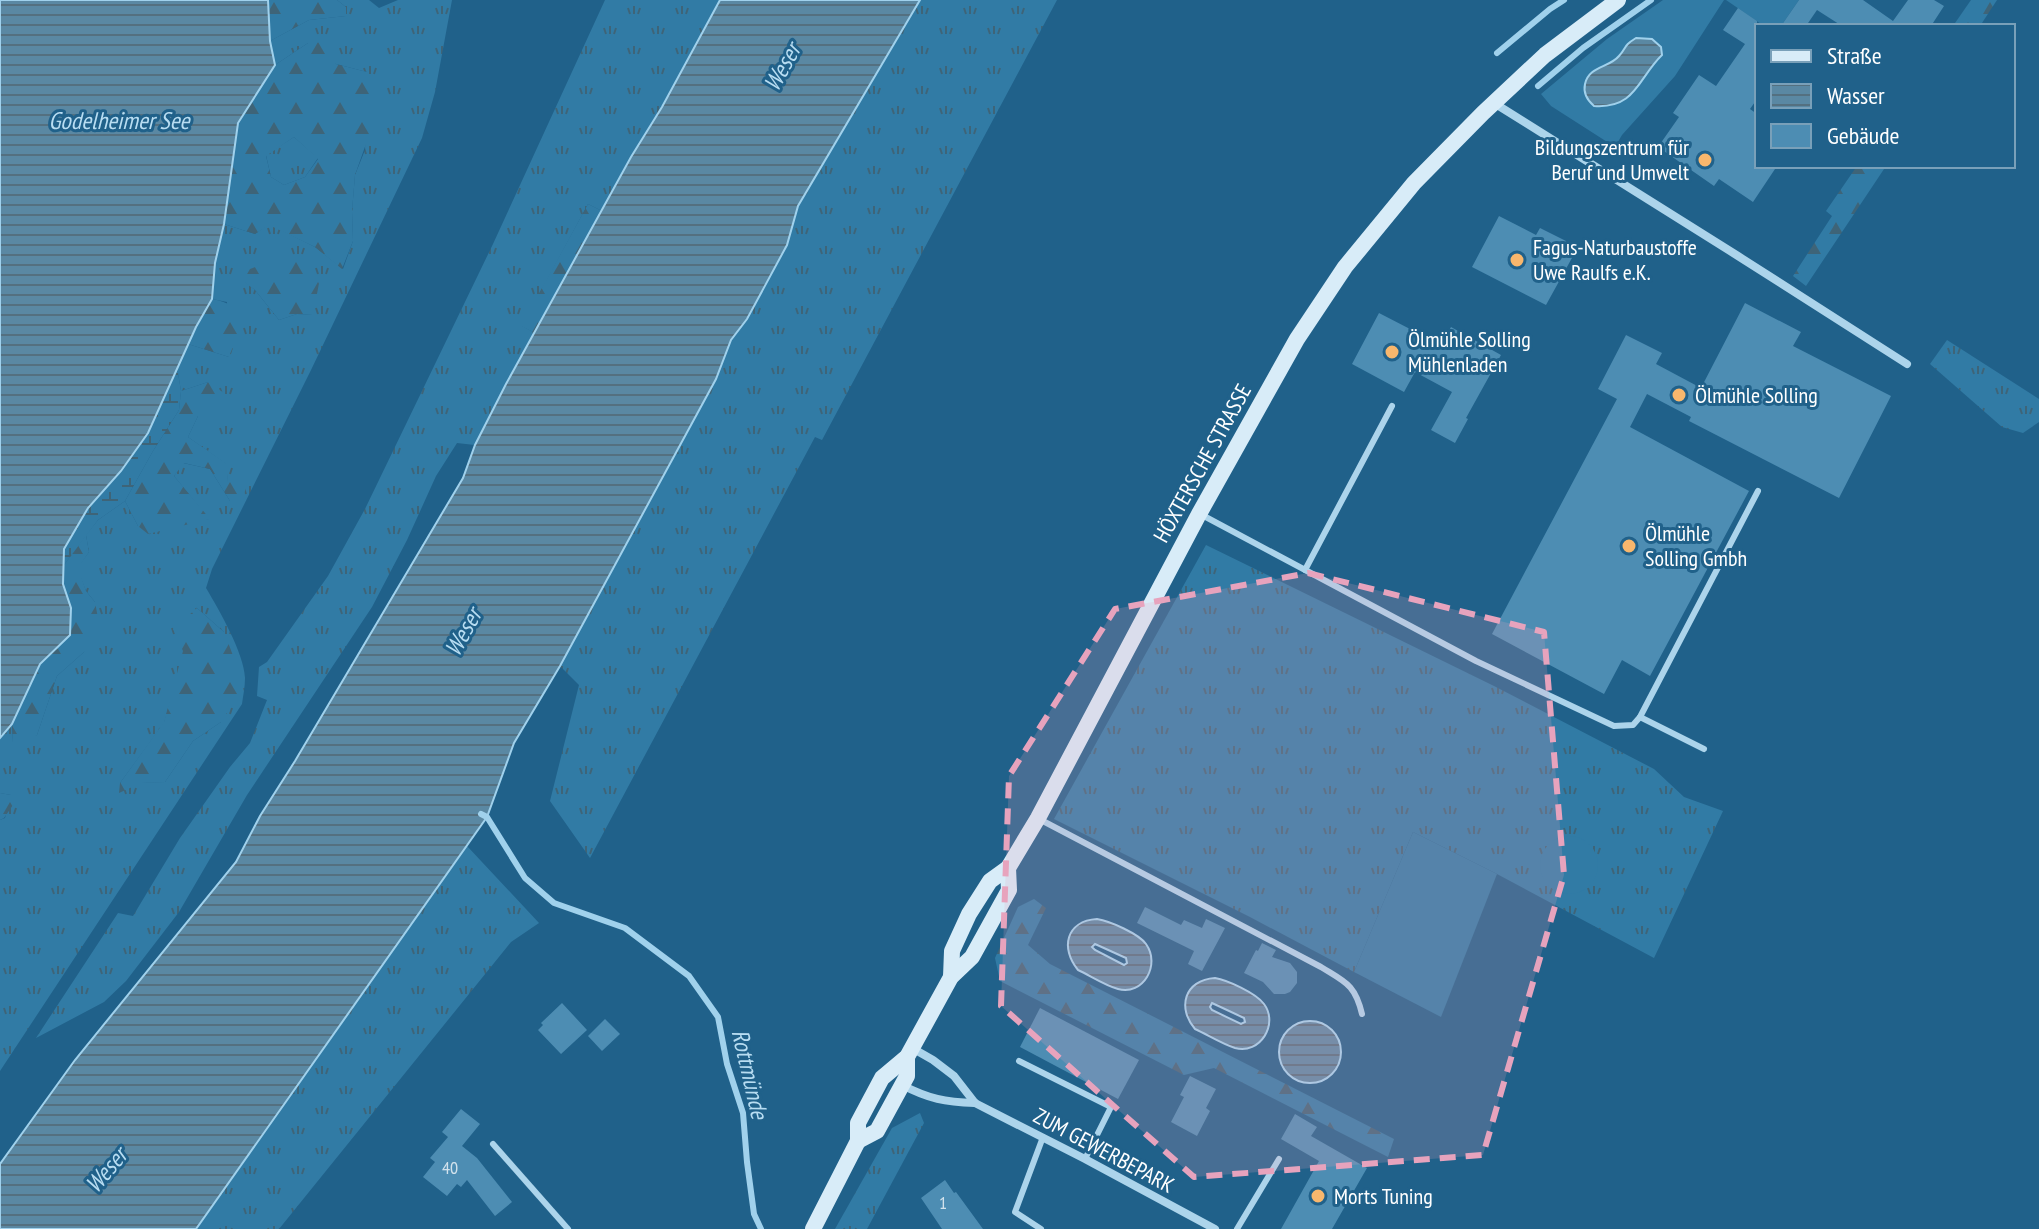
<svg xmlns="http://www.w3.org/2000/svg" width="2039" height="1229" font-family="'PT Sans Narrow',sans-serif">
<defs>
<pattern id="grass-tufts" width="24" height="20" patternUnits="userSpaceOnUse" patternTransform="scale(2)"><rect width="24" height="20" fill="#317ba5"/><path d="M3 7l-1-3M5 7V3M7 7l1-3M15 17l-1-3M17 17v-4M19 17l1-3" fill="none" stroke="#3e6478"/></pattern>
<pattern id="forest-firs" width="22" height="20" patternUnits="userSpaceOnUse" patternTransform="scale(2)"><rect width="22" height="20" fill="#317ba5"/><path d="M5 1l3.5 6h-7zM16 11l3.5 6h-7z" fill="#3e6478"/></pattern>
<pattern id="wetland-marsh" width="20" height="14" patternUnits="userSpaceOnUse" patternTransform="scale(2)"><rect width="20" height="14" fill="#317ba5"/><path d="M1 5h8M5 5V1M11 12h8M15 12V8" fill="none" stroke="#3e6478"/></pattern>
<pattern id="water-rules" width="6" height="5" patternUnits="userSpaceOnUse" patternTransform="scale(2)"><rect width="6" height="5" fill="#5a88a3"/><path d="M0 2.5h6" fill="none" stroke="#547080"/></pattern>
</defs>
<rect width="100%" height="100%" fill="#20618a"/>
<g fill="url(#grass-tufts)" fill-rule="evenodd">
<path d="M337 0H369L379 8 398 0H452L435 92 422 138 311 370 212 569 206 588C219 610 244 653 245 678 245 687 243 696 242 704L0 1071V820L5 818 11 795 0 793V738L12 724 13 743 37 735 57 676 84 652 95 602 86 591 77 568 89 552 86 535 98 520 125 501 138 526 209 519 174 476 183 463 210 469 230 501 226 464 188 437 198 416 208 382 181 391 177 367 188 344 229 357 227 302 212 299 215 263 224 224 255 234 269 224 315 247 343 269 353 241 352 211 355 175 365 150 367 72 336 64 308 43 275 65 270 41 309 20 346 16V7ZM244 281 313 315 297 314 279 320 255 290ZM197 608 224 632 221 722 193 741 165 782 120 783 164 723Z"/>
<path d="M605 0H720L662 107 631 157 602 211 588 204 522 326 535 333 506 384 475 445 457 443 436 476 407 540 372 607 247 795 179 912 126 981 104 1002 36 1038 118 913 133 916 180 838 230 767 250 743 267 700 257 696 259 667 267 662 328 576 365 509 493 244Z"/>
<path d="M920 0H1057L822 440 815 437 590 858 550 801 579 685 560 666 716 379 731 340 747 319 787 245 798 206Z"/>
<path d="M294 137 318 158 305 177 284 185 271 177 266 155Z"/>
<path d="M1947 340 2039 399V422L2023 433 2002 427 1930 364Z"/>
<path d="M1206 545 1494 686 1654 769 1684 797 1723 811 1654 958 1497 874 1413 832 1354 972 1250 917 1054 819Z"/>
<path d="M467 846 539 923 511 942 279 1229H196Z"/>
<path d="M920 1113 924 1123 867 1229H835L892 1128Z"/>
</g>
<g fill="url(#forest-firs)" fill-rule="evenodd">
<path d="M268 0H337L346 7V16L309 20 270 41Z"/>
<path d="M1971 0H1997L1980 26H1953Z"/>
<path d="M324 42 336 64 367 72 378 86 379 107 355 175 352 211 353 241 342 269 315 247 269 225 255 234 224 224 238 123 275 65 308 43ZM294 137 318 159 305 177 284 185 271 177 266 156Z"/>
<path d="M1857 166H1886L1806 286 1793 276 1832 216 1826 211Z"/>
<path d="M588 204 602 211 535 333 521 326Z"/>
<path d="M287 255 320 278 313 315 297 314 279 320 255 290 243 281 250 269Z"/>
<path d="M212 299C252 306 240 330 229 357L188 344Z"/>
<path d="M208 382 224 393 216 422 198 416 188 437 227 464 228 482 247 483 242 503 230 501 210 469 184 463 174 476 210 519 148 534 138 526 125 501 153 451 179 410 181 391Z"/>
<path d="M86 535 89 552 78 568 86 591 95 602 98 618 96 636 84 652 57 676 37 735 19 747 13 743 12 724 40 664 70 635 71 608 63 584 64 565Z"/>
<path d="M197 608 224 632 237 666 238 696 221 722 193 741 165 782 141 783 119 793 120 783 164 722 183 651 173 629Z"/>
<path d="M0 793 11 795 13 805 4 818 0 820Z"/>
<path d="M1034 899 1046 908 1028 945 1050 964 1394 1139 1388 1157 1214 1068 1184 1075 1000 981 995 958 1018 907Z"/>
</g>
<path fill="url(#wetland-marsh)" d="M177 367 181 391 179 410 153 451 125 501 98 520 64 565V549L88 508 121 471 148 433Z"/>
<g fill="#317ba5">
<path d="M1663 0H1724L1675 76 1622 135 1615 147 1551 106 1541 94 1607 39Z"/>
<path d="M1726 0H1799L1781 26H1764Z"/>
<path d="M1413 832 1497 874 1441 1017 1354 972Z"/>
<circle cx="1569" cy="865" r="29"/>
</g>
<g fill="url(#water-rules)" stroke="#a0d1ec" stroke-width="2" fill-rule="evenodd">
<path d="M0 0H268L270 41 275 65 238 123 224 224 215 263 212 299 196 327 148 433 121 471 88 508 64 549 63 584 71 608 70 635 40 664 12 724 0 738Z"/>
<path d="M720 0H920L798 206 787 245 747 319 731 340 716 379 560 666 514 743 487 817 196 1229H0V1164L75 1060 236 862 260 816 295 761 463 478 475 445 506 384 631 157 662 107Z"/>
<path d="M1636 38 1652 39 1661 47 1662 55C1638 78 1636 109 1594 106 1587 100 1583 93 1585 84 1589 66 1609 68 1619 56 1627 47 1623 46 1636 38Z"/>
<path d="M1097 919C1110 921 1139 934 1146 944 1161 965 1143 996 1118 989 1104 985 1091 976 1078 970 1060 948 1066 921 1097 919ZM1095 944 1126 958 1127 963 1124 965 1095 950 1092 947Z"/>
<path d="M1215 978C1227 980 1256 993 1264 1004 1279 1024 1260 1055 1235 1048 1222 1044 1208 1035 1195 1029 1177 1008 1184 980 1215 978ZM1212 1003 1244 1018 1245 1022 1241 1024 1212 1010 1210 1007Z"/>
<circle cx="1310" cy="1052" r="31"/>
</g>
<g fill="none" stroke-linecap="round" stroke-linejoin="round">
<g stroke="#a0d1ec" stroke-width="6">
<path d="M1497 53 1550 9 1564 0"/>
<path d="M1538 86 1583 48 1651 0"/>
<path d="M481 814 487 817 525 878 554 903 625 928 689 976 718 1017 727 1064 743 1113 747 1162 754 1214 761 1229"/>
</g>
</g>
<g fill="#4d8db3">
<path d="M1799 0H1863L1893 21 1908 0H1934L1944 6 1931 26H1842L1817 10 1806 26H1781Z"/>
<path d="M1738 8 1757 21V99L1750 109 1757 114V166H1777L1753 202 1719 179 1714 186 1658 147 1679 117 1673 113 1699 75 1716 86 1745 44 1723 30Z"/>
<path d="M1499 216 1536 235 1540 228 1578 247 1546 305 1472 267Z"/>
<path d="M1745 303 1801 332 1793 346 1891 396 1839 498 1689 421 1691 417 1647 394 1630 427 1749 491 1650 676 1622 660 1604 694 1492 634 1617 399 1598 389 1626 335 1662 353 1656 364 1701 388Z"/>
<path d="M1379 313 1441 345 1451 327 1501 355 1466 418 1468 419 1455 443 1431 430 1452 392 1415 372 1404 392 1352 364Z"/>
<path d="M1145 907 1181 925 1184 920 1202 928 1206 919 1225 928 1202 971 1188 964 1194 951 1137 923Z"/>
<path d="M1262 943 1276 950 1272 957 1290 963 1297 972V983L1290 992 1285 994H1274L1263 982 1244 973 1256 950 1258 951Z"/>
<path d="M562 1003 587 1030 561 1054 538 1030 543 1025 541 1023Z"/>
<path d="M1040 1008 1139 1060 1118 1099 1020 1047Z"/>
<path d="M605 1019 620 1034 602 1051 588 1036Z"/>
<path d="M1190 1076 1216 1089 1206 1108 1210 1111 1197 1136 1171 1122 1184 1097 1180 1095Z"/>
<path d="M461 1109 480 1124 462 1146 477 1158 512 1202 495 1216 467 1180 461 1187 457 1184 447 1196 423 1177 435 1162 430 1158 448 1137 442 1132Z"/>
<path d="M1295 1114 1317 1127 1311 1136 1367 1168 1332 1229H1281L1319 1161 1281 1139Z"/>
<path d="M945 1180 954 1193 956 1192 983 1229H942L921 1198Z"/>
</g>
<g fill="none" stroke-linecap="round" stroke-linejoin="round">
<g stroke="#acd4eb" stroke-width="6">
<path d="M1202 515 1476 661 1614 726 1633 725 1640 717 1758 491"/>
<path d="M1305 570 1392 406"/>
<path d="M1640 717 1704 749"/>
<path d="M1041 820 1321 967C1345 982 1355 984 1362 1014"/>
<path d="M1019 1061 1111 1107 1085 1159"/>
<path d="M493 1144 568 1229"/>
<path d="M1041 1229 1015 1212 1043 1137"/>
<path d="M1237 1229 1279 1159"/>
</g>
<g stroke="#acd4eb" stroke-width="8">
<path d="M1494 103 1738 256 1907 364"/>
<path d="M912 1048 933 1060 954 1076 975 1103 1085 1159 1215 1229"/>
<path d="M902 1085C929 1099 945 1102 975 1103"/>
</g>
<g stroke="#d8ecf8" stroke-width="16">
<path d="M951 977 952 951 969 914 990 881 1008 868 1038 818 1199 514 1297 339 1345 267 1414 183 1483 113 1545 55 1618 0"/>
<path d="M858 1141 877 1131 907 1076V1057"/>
<path d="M813 1229 858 1141V1123L882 1078 907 1057 951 977 972 957 1009 890 1008 868"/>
</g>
</g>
<path fill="#e7a3bd" fill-opacity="0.2" stroke="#e7a3bd" stroke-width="6" stroke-dasharray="16 10" stroke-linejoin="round" d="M1308 573 1544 632 1564 875 1483 1155 1194 1177 1001 1006 1009 776 1115 609Z"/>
<g fill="#f8b76d" stroke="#20618a" stroke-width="3">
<circle cx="1705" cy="160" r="8"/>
<circle cx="1517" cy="260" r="8"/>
<circle cx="1392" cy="352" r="8"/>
<circle cx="1679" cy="395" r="8"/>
<circle cx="1629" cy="546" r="8"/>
<circle cx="1318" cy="1196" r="8"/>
</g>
<g text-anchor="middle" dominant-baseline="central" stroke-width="6" stroke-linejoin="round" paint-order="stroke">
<g font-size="18" fill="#d2e2ec">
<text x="450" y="1167">40</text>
<text x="943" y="1202">1</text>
</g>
<g font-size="22" fill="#fff" stroke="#20618a" text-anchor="start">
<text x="1689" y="147" text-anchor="end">Bildungszentrum für<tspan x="1689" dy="25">Beruf und Umwelt</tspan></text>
<text x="1533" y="247">Fagus-Naturbaustoffe<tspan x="1533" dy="25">Uwe Raulfs e.K.</tspan></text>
<text x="1408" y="339">Ölmühle Solling<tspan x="1408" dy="25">Mühlenladen</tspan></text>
<text x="1695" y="395">Ölmühle Solling</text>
<text x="1645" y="533">Ölmühle<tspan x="1645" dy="25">Solling Gmbh</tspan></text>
<text x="1334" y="1196">Morts Tuning</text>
</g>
<g font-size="22" fill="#fff" stroke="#20618a">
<text transform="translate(1202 463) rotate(-61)">HÖXTERSCHE STRASSE</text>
<text transform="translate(1104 1150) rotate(28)">ZUM GEWERBEPARK</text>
</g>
<g font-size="24" font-style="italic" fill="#b8ddf2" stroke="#20618a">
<text transform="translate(782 67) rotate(-61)">Weser</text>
<text x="119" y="120">Godelheimer See</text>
<text transform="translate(463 632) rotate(-61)">Weser</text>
<text transform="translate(750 1074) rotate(77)">Rottmünde</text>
<text transform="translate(106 1170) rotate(-50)">Weser</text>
</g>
</g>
<rect x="1755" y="24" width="260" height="144" fill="#20618a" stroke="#79a0b9" stroke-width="2"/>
<rect x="1771" y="50" width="40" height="12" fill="#d8ecf8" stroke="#79a0b9" stroke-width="2"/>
<text x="1827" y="64" font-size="24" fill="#ffffff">Straße</text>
<rect x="1771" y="84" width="40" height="24" fill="url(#water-rules)" stroke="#79a0b9" stroke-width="2"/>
<text x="1827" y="104" font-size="24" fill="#ffffff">Wasser</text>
<rect x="1771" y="124" width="40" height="24" fill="#4d8db3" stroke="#79a0b9" stroke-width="2"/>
<text x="1827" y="144" font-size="24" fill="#ffffff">Gebäude</text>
</svg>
